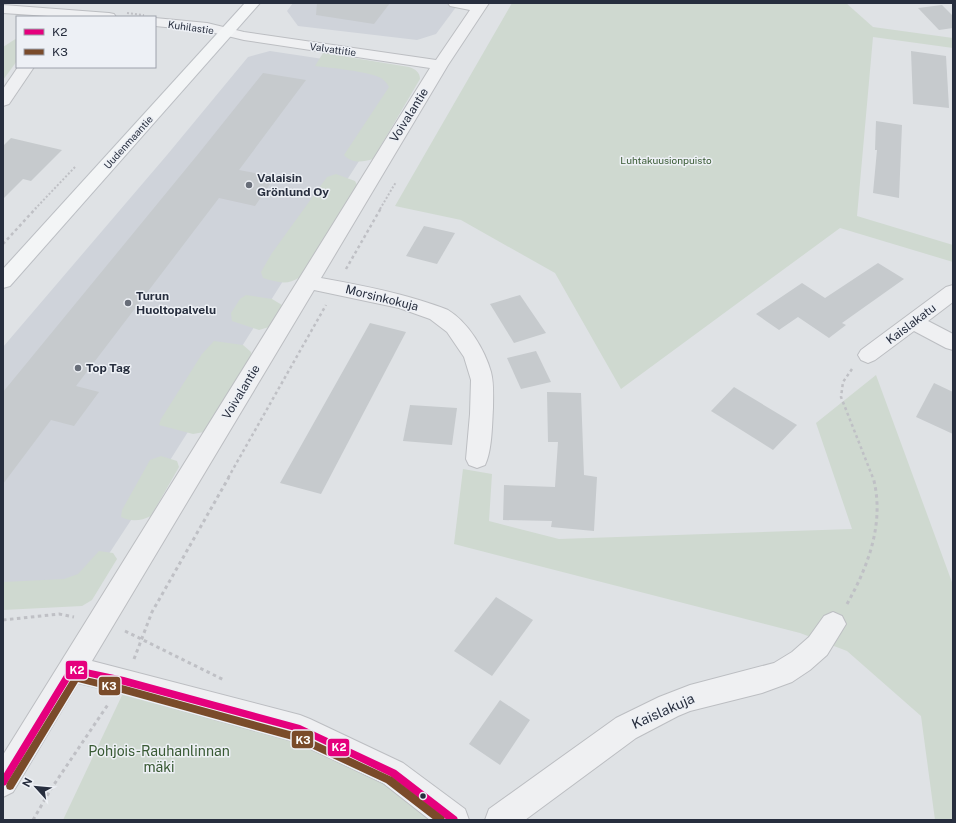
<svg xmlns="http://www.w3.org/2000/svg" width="956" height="823" font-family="'Public Sans',sans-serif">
<rect width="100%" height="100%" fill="#dfe2e5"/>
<g fill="#cfd3da">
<path d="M293 3H459L436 34 417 40 298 26 287 11Z"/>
<path d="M270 51 403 71 410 82 343 186 167 465 82 595 3 605V347L167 155 248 57Z"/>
</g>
<g fill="#cfd9d0">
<path d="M512 3H846L873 27 953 38V48L873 37 857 216 953 245V262L840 228 621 389 555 273 461 220 395 206Z"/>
<path d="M17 38V61L3 80V47Z"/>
<path d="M323 53 409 67C415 69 420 72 420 79L373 159C363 162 352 164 344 155L389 87C387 83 384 80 381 78 367 71 331 68 315 66Z"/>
<path d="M336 174 355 181 357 185 300 277C287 286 277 282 263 278L261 272 272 253 327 177Z"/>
<path d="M246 295 272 299 282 305 269 327 259 330 232 321 231 313 240 299Z"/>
<path d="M214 341 243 345 251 352V358L204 432 193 434 159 425 161 419 202 354Z"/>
<path d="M876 375 953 585V820H935L921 716 847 651 800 633 454 544 463 469 492 474 489 521 559 539 852 529 816 423Z"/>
<path d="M161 456 177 461 179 467 151 516C141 521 131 522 121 517L122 510 150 460Z"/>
<path d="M99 551 113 553 117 559 92 600 82 606 3 610V582L64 579 78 574Z"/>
<path d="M125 689 300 729 454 820H63Z"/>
</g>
<g fill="#c6cacd">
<path d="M317 3H390L374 24 316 15Z"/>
<path d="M942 5 953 16V28L939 30 918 8Z"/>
<path d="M911 51 946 56 949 108 913 104Z"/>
<path d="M263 73 306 80 239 170 275 177 255 206 219 198 76 386 99 392 74 426 51 420 3 484V392L199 153Z"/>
<path d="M876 121 902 125 899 198 873 193 877 150H875Z"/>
<path d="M11 138 62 150 31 181 23 179 3 199V146Z"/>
<path d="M424 226 455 233 437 264 406 256Z"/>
<path d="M878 263 904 279 842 323 846 325 829 338 798 317 779 330 756 314 802 283 825 298Z"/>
<path d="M520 295 546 333 514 343 490 304Z"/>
<path d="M370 323 406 332 321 494 280 483Z"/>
<path d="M536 351 551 382 521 389 507 358Z"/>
<path d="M934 383 953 392V434L916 417Z"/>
<path d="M734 387 797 425 773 450 711 411Z"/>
<path d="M547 392 581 393 584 475 597 477 594 531 551 527 552 521 503 520 504 485 555 487 558 442H548Z"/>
<path d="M410 405 457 408 452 445 403 441Z"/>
<path d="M496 597 533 620 492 676 454 651Z"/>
<path d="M500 700 530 720 500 765 469 744Z"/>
</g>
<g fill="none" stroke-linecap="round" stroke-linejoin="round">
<defs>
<g id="minor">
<path d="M448 3H489L448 65 321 278C354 284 387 290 419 300 428 303 439 306 448 310 468 322 485 350 491 372 494 384 493 396 493 408 492 425 492 451 485 465L477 468 469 465 466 459 470 414 471 380 464 357 447 332 430 319 399 308 314 290 92 661 300 715 310 719 403 763 465 809 469 820H430L383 783 296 742 124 694 78 683 13 792 3 797V755L430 68 244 40 207 31 155 26V18L207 23 244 32 436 60 470 10 450 6Z"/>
<path d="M3 5 109 13 114 14 116 17H63L3 13Z"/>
<path d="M18 67H34L9 104 3 106V89Z"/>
<path d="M953 285V302L928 321 953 334V350L946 348 914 331 875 360 868 363 861 360 858 355 861 350 946 287Z"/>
<path d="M833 612 842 616 846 624 827 655 810 670 792 682 762 693 690 711 678 716 636 738 525 820H485L489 809 616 718 659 697 690 685 774 663 792 652 809 637 824 616Z"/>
</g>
<path id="major" d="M245 3H260L10 286 3 288V269Z"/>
</defs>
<use href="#minor" stroke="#bcbec2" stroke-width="2"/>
<use href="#major" stroke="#bbbec3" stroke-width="2"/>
<g stroke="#bfc0c5" stroke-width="2" stroke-dasharray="2 2" stroke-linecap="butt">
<path d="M127 13 144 15"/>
<path d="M35 209 75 167"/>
<path d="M380 209 396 182"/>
</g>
<g stroke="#bfc0c5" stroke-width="2.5" stroke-dasharray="3 3" stroke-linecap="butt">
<path d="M3 244 36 208"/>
<path d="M346 269 381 208"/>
<path d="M852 369 843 382 841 397 873 478"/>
<path d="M228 478 326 305"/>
</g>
<g stroke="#bfc0c5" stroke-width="3" stroke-dasharray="3.5 3.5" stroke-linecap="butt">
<path d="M847 604C869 565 885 521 873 477"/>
<path d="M3 620 59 614 74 617"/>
<path d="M125 631 224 680"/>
<path d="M134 659 152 612 229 477"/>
<path d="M33 820 51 789 109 703"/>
</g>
<use href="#minor" fill="#eff0f2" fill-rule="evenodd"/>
<use href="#major" fill="#f3f5f6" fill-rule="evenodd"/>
<defs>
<path id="bus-1" d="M72 666 124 677 300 725 396 770 457 817 458 820H447L390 776 299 732 124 685 74 673 6 785 3 786V775L69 667Z"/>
<path id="bus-2" d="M76 675 122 685 297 733 392 777 444 817 445 820H434L386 783 296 741 122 693 78 682 13 789 10 790 7 789 6 786 7 783 73 676Z"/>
</defs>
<use href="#bus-1" stroke="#edf0f5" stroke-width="3"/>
<use href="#bus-2" stroke="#edf0f5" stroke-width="3"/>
<use href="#bus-1" fill="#e5007d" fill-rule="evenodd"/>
<use href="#bus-2" fill="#7a4b2a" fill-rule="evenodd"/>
</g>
<g fill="#676d78" stroke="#edf0f5" stroke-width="1.5">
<circle cx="249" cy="185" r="4"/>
<circle cx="128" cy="303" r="4"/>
<circle cx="78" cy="368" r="4"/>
</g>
<circle fill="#272e3e" stroke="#edf0f5" stroke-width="1.5" cx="423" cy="796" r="3.5"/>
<g text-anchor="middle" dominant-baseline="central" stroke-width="3" stroke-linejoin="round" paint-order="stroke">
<g font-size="10" fill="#272e3e" stroke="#edf0f5">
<text transform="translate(191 27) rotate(8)">Kuhilastie</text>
<text transform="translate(333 49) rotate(8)">Valvattitie</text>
<text transform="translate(128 142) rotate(-48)">Uudenmaantie</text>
</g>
<g font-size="10" fill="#395a34" stroke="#edf0f5">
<text x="666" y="160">Luhtakuusionpuisto</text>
</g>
<g font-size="12" fill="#272e3e" stroke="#edf0f5">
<text transform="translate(409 115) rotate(-58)">Voivalantie</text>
<text transform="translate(382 298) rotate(14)">Morsinkokuja</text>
<text transform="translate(911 324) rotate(-37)">Kaislakatu</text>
<text transform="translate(241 392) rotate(-59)">Voivalantie</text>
</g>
<g font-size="12" font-weight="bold" fill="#272e3e" stroke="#edf0f5" text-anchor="start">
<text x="257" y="178">Valaisin<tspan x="257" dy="14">Grönlund Oy</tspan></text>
<text x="136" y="296">Turun<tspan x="136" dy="14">Huoltopalvelu</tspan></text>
<text x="86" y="368">Top Tag</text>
</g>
<g font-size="14" fill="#272e3e" stroke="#edf0f5">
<text transform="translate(663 711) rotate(-24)">Kaislakuja</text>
</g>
<g font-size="14" fill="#395a34" stroke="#edf0f5">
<text x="159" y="751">Pohjois-Rauhanlinnan<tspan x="159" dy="16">mäki</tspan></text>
</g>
</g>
<g stroke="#edf0f5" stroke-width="1.5">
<rect x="65" y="660" width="23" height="20" rx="4" fill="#e5007d"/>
<rect x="98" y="676" width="23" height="20" rx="4" fill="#7a4b2a"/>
<rect x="291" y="730" width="23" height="19" rx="4" fill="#7a4b2a"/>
<rect x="327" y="738" width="23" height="19" rx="4" fill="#e5007d"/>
</g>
<g font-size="11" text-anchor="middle" font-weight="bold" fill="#fff">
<text x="77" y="674">K2</text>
<text x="109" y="690">K3</text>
<text x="303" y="744">K3</text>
<text x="339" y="751">K2</text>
</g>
<rect width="956" height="823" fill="none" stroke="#272e3e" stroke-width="8"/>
<rect x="16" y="16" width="140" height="52" fill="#edf0f5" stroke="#9ea2ac"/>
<rect x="24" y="29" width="20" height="6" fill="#e5007d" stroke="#9ea2ac"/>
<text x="52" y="36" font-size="12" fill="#272e3e">K2</text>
<rect x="24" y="49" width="20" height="6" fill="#7a4b2a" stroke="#9ea2ac"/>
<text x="52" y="56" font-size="12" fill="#272e3e">K3</text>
<g transform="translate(36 787) rotate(297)" stroke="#edf0f5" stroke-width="3" paint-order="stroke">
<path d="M0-3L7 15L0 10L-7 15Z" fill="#272e3e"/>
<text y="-6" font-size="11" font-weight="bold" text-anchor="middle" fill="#272e3e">N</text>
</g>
</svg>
